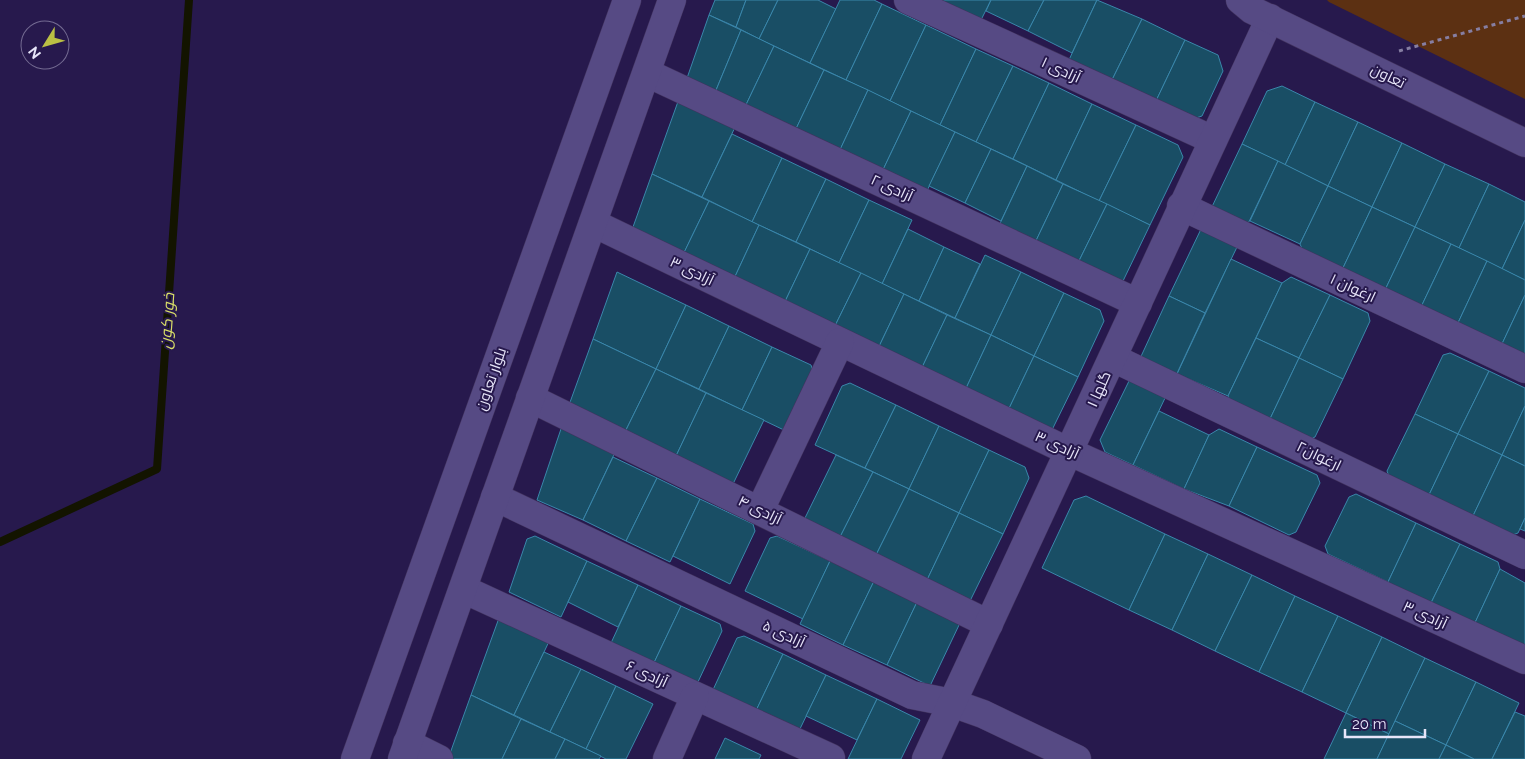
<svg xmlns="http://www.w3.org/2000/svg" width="1525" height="759" font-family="Raleway,Cairo,sans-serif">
<rect width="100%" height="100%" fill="#27194d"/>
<path fill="#5c3012" d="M1327 0H1525V99L1329 2Z"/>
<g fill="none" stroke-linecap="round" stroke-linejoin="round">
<path stroke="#131400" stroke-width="8" d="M0 542 157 469 189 0"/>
</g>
<g fill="#194e65" stroke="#3a87ab">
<path d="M715 0H746L736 27 709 15Z"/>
<path d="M746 0H778L759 39 736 27Z"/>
<path d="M778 0H818L836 9 810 63 759 39Z"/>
<path d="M840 0H874L882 4 846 80 810 63Z"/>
<path d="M939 0H991L981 20Z"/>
<path d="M991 0H1044L1028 31 986 11Z"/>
<path d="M1044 0H1097L1072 53 1028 31Z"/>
<path d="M1097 0 1142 19 1111 82 1068 62Z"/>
<path d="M882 4 926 25 890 101 846 80Z"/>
<path d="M709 15 741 30 714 95 686 81Z"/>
<path d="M1142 19 1185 40 1155 103 1111 82Z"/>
<path d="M926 25 976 49 940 125 890 101Z"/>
<path d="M741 30 774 46 744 109 714 95Z"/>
<path d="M1185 40 1218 55 1223 71 1202 116 1190 120 1155 103Z"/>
<path d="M774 46 824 70 794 133 744 109Z"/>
<path d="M976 49 1013 66 976 142 940 125Z"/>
<path d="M1013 66 1049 83 1013 159 976 142Z"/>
<path d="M824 70 868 90 838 154 794 133Z"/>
<path d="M1049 83 1092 104 1056 180 1013 159Z"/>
<path d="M1282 86 1315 102 1285 165 1242 144 1267 91Z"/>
<path d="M868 90 911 111 881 174 838 154Z"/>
<path d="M680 96 737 123 702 197 652 174Z"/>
<path d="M1315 102 1358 122 1328 186 1285 165Z"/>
<path d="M1092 104 1136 125 1099 201 1056 180Z"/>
<path d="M911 111 955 132 925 195 881 174Z"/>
<path d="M1358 122 1402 143 1372 207 1328 186Z"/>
<path d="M1136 125 1178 145 1183 157 1150 225 1099 201Z"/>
<path d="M955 132 991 149 965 203 929 186Z"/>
<path d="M732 134 782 158 752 222 702 197Z"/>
<path d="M1402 143 1445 164 1415 227 1372 207Z"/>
<path d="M1242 144 1278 161 1245 230 1209 213Z"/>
<path d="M991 149 1027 166 1001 221 965 203Z"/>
<path d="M782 158 826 179 796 242 752 222Z"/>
<path d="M1278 161 1328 186 1300 244 1250 221Z"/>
<path d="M1445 164 1489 184 1459 248 1415 227Z"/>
<path d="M1027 166 1063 184 1033 247 997 230Z"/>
<path d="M652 174 709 201 678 265 633 227Z"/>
<path d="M826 179 869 200 839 263 796 242Z"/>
<path d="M1063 184 1107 204 1076 267 1033 247Z"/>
<path d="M1489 184 1525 202V220L1502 269 1459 248Z"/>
<path d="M1328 186 1372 207 1342 270 1303 251 1300 244Z"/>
<path d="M869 200 912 220 882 284 839 263Z"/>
<path d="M709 201 759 225 732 283 678 265Z"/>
<path d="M1107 204 1150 225 1123 281 1112 284 1076 267Z"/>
<path d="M1372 207 1415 227 1385 290 1342 270Z"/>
<path d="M1525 220V280L1502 269Z"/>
<path d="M759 225 810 249 780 312 732 283Z"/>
<path d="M1202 227 1238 245 1205 313 1169 296Z"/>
<path d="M1415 227 1451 244 1421 307 1385 290Z"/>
<path d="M908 229 944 247 919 301 882 284Z"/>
<path d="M1451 244 1487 261 1457 325 1421 307Z"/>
<path d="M944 247 980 264 955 318 919 301Z"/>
<path d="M810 249 861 273 830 336 780 312Z"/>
<path d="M985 255 1021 272 991 335 955 318Z"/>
<path d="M1231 259 1282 283 1228 396 1177 374Z"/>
<path d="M1487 261 1525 280V295L1501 346 1457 325Z"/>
<path d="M617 272 686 305 656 369 593 339Z"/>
<path d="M1021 272 1064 293 1034 356 991 335Z"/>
<path d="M861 273 904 294 874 357 830 336Z"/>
<path d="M1291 277 1330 295 1299 358 1256 338 1282 283Z"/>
<path d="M1064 293 1100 310 1104 321 1078 377 1034 356Z"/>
<path d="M904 294 947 315 917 378 874 357Z"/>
<path d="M1330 295 1368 313 1370 321 1343 379 1299 358Z"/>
<path d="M1525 295V357L1501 346Z"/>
<path d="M1169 296 1205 313 1173 382 1137 365Z"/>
<path d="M686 305 729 326 699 389 656 369Z"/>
<path d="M947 315 991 335 961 399 917 378Z"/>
<path d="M729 326 772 347 742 410 699 389Z"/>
<path d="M991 335 1034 356 1004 419 961 399Z"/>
<path d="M1256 338 1299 358 1269 421 1231 403 1228 396Z"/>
<path d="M593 339 656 369 625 432 569 405Z"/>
<path d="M772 347 811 365 813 372 786 431 742 410Z"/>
<path d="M1450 353 1489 371 1458 434 1415 414 1443 355Z"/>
<path d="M1034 356 1078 377 1051 432 1004 419Z"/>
<path d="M1299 358 1343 379 1315 437 1307 440 1269 421Z"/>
<path d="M656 369 706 393 676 456 625 432Z"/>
<path d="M1489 371 1525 388V406L1502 455 1458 434Z"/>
<path d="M1130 379 1166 396 1133 465 1105 452 1100 440Z"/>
<path d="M850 383 896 405 865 468 815 445 842 386Z"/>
<path d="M706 393 764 420 733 484 676 456Z"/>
<path d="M896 405 939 426 909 489 865 468Z"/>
<path d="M1525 406V466L1502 455Z"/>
<path d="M1159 411 1209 435 1184 489 1133 465Z"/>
<path d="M1415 414 1458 434 1428 497 1390 479 1387 471Z"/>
<path d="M564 420 618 446 583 520 537 500Z"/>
<path d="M939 426 989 450 959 513 909 489Z"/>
<path d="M1219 429 1257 447 1229 506 1184 489 1209 435Z"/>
<path d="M1458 434 1502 455 1472 518 1428 497Z"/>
<path d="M1257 447 1317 475 1320 483 1296 532 1289 535 1229 506Z"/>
<path d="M989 450 1025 467 1029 478 1003 534 959 513Z"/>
<path d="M836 455 873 472 840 537 804 520Z"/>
<path d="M1502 455 1525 466V518L1518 533 1510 536 1472 518Z"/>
<path d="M613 457 657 478 626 541 583 520Z"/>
<path d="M873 472 909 489 876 555 840 537Z"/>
<path d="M657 478 700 499 670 562 626 541Z"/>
<path d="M909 489 959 513 927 580 876 555Z"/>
<path d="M1356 494 1416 523 1388 582 1328 554 1325 546 1349 497Z"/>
<path d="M1086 496 1165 534 1129 610 1042 568 1074 500Z"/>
<path d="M700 499 753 524 755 531 730 584 673 556Z"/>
<path d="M959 513 1003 534 970 601 927 580Z"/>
<path d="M1525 518V531L1520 529Z"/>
<path d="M1416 523 1460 544 1429 607 1388 582Z"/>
<path d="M1165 534 1208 554 1172 630 1129 610Z"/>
<path d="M535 536 587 561 561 617 509 592 527 539Z"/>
<path d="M777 536 830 561 803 619 745 591 770 538Z"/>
<path d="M1460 544 1498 562 1500 569 1473 627 1429 607Z"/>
<path d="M1208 554 1252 575 1215 651 1172 630Z"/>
<path d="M587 561 638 585 618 627 568 602Z"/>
<path d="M830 561 874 581 843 645 800 624Z"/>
<path d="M1500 569 1525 583V649L1473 627Z"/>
<path d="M1252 575 1295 596 1259 672 1215 651Z"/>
<path d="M874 581 917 602 887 665 843 645Z"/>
<path d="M638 585 681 606 651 669 611 643Z"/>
<path d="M1295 596 1338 616 1302 692 1259 672Z"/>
<path d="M917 602 960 623 930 686 887 665Z"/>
<path d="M681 606 720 624 722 631 697 684 651 669Z"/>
<path d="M503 607 554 631 514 715 471 695Z"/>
<path d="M1338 616 1382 637 1346 713 1302 692Z"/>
<path d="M744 636 783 654 753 717 712 692 737 638Z"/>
<path d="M1382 637 1425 658 1389 734 1346 713Z"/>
<path d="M544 652 581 669 550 732 514 715Z"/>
<path d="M783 654 826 675 798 733 753 717Z"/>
<path d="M1425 658 1476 682 1446 745 1395 721Z"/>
<path d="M581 669 616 686 586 749 550 732Z"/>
<path d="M826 675 877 699 857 740 806 716Z"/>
<path d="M1476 682 1519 703 1492 759H1474L1446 745Z"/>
<path d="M616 686 653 704 626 759H606L586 749Z"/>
<path d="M471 695 521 719 502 759H448Z"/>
<path d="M877 699 920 720 901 759H848Z"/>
<path d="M1515 712 1525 716V759H1492Z"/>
<path d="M1346 713 1389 734 1377 759H1324Z"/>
<path d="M521 719 565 739 555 759H502Z"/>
<path d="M1395 721 1446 745 1439 759H1377Z"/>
<path d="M725 738 761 755 759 759H715Z"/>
<path d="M565 739 601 756 599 759H555Z"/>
<path d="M1446 745 1474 759H1439Z"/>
</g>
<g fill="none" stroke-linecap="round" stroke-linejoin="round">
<defs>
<g id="minor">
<path d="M908 0 1213 140"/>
<path d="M647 73 1138 303"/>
<path d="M1181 206 1525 369"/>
<path d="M593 223 1070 452 1525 660"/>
<path d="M1113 358 1525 555"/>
<path d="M530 398 989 624"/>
<path d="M495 497 912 695 952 703 983 714 1077 759"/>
<path d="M760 510 840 342"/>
<path d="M463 589 831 758"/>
<path d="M407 743 439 759"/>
<path d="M667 759 695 696"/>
<path d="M926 759 1270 18"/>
</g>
<g id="tertiary">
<path d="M1240 0 1252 10 1525 143"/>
<path d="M355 759 627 0"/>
<path d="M402 759 672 0"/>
</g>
</defs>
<use href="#minor" stroke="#41325d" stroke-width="29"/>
<use href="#tertiary" stroke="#41325d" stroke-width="29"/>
<path stroke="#867ea2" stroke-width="3" stroke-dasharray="4 4" stroke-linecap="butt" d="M1399 51 1525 16"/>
<use href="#minor" stroke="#564a84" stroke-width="28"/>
<use href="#tertiary" stroke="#564a84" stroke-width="28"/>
</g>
<g text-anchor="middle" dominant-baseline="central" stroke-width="4" stroke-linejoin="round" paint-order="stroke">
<g font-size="15" fill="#e7e5f9" stroke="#27194d">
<text transform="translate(1061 70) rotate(25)">آزادی ۱</text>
<text transform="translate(1388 76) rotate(26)">تعاون</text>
<text transform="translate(892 188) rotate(25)">آزادی ۲</text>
<text transform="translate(692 271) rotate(26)">آزادی ۳</text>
<text transform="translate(1353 288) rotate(25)">ارغوان ۱</text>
<text transform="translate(491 379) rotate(-71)">بلوار تعاون</text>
<text transform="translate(1099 389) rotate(-66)">گلها ۱</text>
<text transform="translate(1057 445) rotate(25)">آزادی ۳</text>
<text transform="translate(1319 456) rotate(26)">ارغوان۲</text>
<text transform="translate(760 510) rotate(26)">آزادی ۴</text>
<text transform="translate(1425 615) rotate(25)">آزادی ۳</text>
<text transform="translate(784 634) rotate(25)">آزادی ۵</text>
<text transform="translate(647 674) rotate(25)">آزادی ۶</text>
</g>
<g font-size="16" font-style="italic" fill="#dadf68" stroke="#27194d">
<text transform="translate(167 321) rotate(-86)">خور کون</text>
</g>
</g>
<g transform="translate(45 45) rotate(233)"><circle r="24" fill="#27194d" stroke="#746b92"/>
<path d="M0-4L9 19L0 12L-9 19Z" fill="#bbc044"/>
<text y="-8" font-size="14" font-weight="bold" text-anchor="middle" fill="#e7e5f9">N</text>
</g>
<path d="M1345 729v8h80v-8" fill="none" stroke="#e7e5f9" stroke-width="2.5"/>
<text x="1352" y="729" font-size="15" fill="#e7e5f9" stroke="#27194d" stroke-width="4" paint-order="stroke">20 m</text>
</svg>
